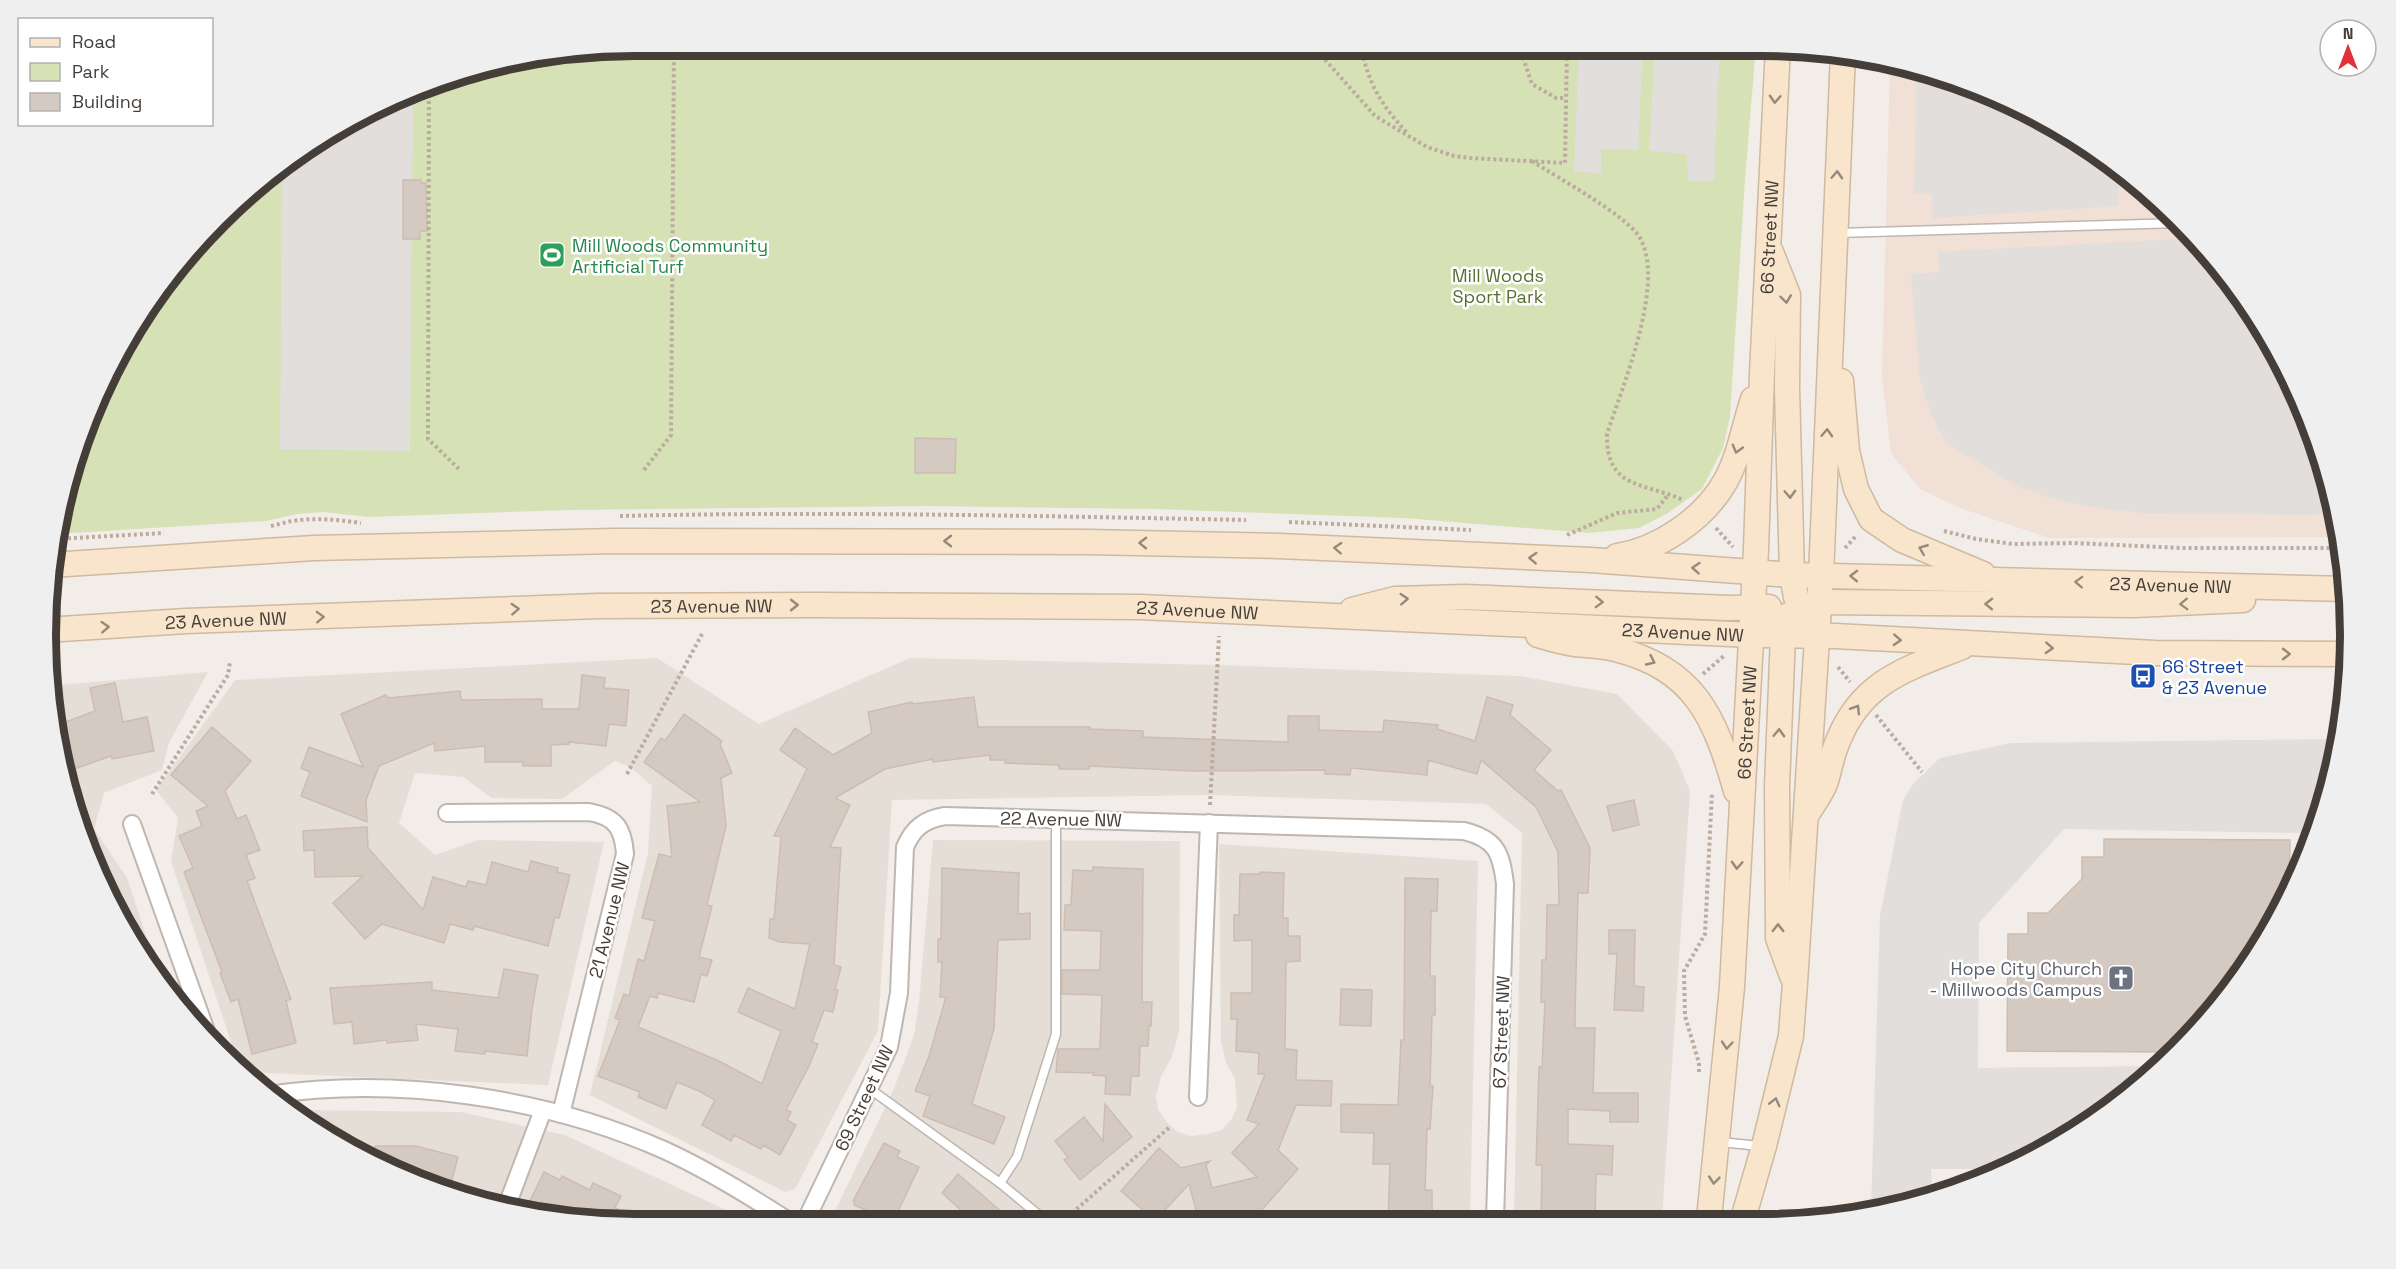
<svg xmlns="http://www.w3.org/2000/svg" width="2396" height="1269" font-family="'Space Grotesk',sans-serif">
<rect width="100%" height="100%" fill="#f2ede8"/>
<g fill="#e5ded7">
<path d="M657 658 759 724 910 658 1217 665 1520 676 1617 694 1673 751 1690 791 1662 1219 1514 1220 1522 833 1486 804 1210 795 892 800 878 1031 795 1189 785 1192 590 1095 648 853 652 786 632 768 615 761 562 799 492 798 463 777 415 773 399 823 435 855 478 840 604 842 548 1085 241 1072 171 861 178 818 156 790 235 680Z"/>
<path d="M208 672 169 743 162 770 104 793 94 829 127 878 162 983 145 962 90 860 65 787 48 686Z"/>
<path d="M933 840 1180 841 1179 1032 1172 1056 1161 1077 1156 1096 1158 1109 1168 1124 1178 1132 1190 1136 1208 1134 1222 1130 1231 1120 1237 1108 1235 1079 1226 1063 1221 1042 1219 844 1478 861 1470 1220 834 1222 833 1215 893 1091 914 1035 919 1002Z"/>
<path d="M301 1110 461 1112 565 1135 728 1211 747 1222 596 1223 482 1204 373 1163 291 1111Z"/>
</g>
<path fill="#f1e0d6" d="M1890 61 1914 65 2023 106 2121 167 2205 246 2272 340 2320 445 2341 537 2050 538 1960 508 1920 489 1891 453 1882 377Z"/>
<path fill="#d6e1b6" d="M635 45 1756 46 1745 179 1730 417 1723 448 1702 489 1668 513 1639 528 1589 533 1404 518 1156 509 927 506 568 510 368 517 324 512 297 514 266 521 57 534 65 482 90 409 144 307 192 246 275 167 340 124 445 76 520 56Z"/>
<g fill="#e1dedc">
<path d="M1579 46H1643L1638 150 1601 149V174L1574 171Z"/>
<path d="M1655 46H1720L1714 181H1688L1687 154 1649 151Z"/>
<path d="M1917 66 2023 106 2121 167 2140 186 2138 188H2118V206L1932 218V194H1914Z"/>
<path d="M413 91 410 451 280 449 282 162 340 124Z"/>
<path d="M2197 238 2205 246 2272 340 2320 445 2336 513 2311 515 2142 513 2097 508 2055 499 2019 487 1948 444 1932 417 1920 379 1911 274 1939 272 1938 252Z"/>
<path d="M2339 739 2331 787 2304 857V833L2064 829 1979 923 1978 1068 2156 1066 2089 1124 2005 1169H1931L1932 1194 1871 1210 1880 916 1903 800 1913 784 1940 758 2011 743Z"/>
</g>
<g fill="#d5cac2" stroke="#ccbdb3" stroke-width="1.5">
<path d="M403 180H421V183H426L427 231H420V239H403Z"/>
<path d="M915 438 956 439 955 473H915Z"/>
<path d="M582 675 605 678 604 688 629 690 626 726 609 724 606 746 569 742V744L551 745V766H523V762H485V746L435 751 434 743 379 766 366 800 367 822 301 796 310 772 301 768 309 747 363 767 341 714 386 695 388 698 460 691 461 700 542 699V709H579Z"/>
<path d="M115 683 123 722 147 717 154 751 112 759 111 756 63 773 55 726 95 711 90 688Z"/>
<path d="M974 697 978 727H1090L1089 729 1143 731V737L1288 742V716H1319V730L1383 732 1384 720 1438 725 1437 729 1475 741 1487 697 1513 705 1510 715 1551 750 1534 770 1558 791 1561 790 1590 848 1588 893H1578L1575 1014V1028H1595L1593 1093H1638V1122H1610V1111L1568 1109V1144L1613 1146 1612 1175 1596 1174 1595 1220 1541 1219 1542 1165H1536L1539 1067H1542L1545 1002H1541L1542 960H1546L1547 905H1559L1558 852 1536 807 1481 760 1477 774 1428 760 1427 775 1351 768 1350 775 1325 774V770L1193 771 1089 766V769H1059V765L1005 763V760H990V755L933 762V759L885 769 835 798 850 805 830 847 841 848 834 965 841 967 835 990H838L833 1012 824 1010 812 1042 818 1044 809 1066 786 1110 791 1112 787 1120 796 1125 780 1155 763 1145 761 1149 734 1135 731 1141 702 1125 715 1100 699 1091 677 1082 666 1109 638 1097 640 1092 598 1076 620 1020 615 1018 624 994 629 996 638 959 644 961 655 921 642 918 659 854 672 857 667 806 700 802 644 762 661 738 665 741 684 714 722 741 720 744 732 773 721 778 726 826 707 905 712 906 699 957 712 960 707 976 701 974 694 1002 658 993 657 998 650 996 638 1027 719 1061 762 1084 781 1031 738 1012 748 988 795 1009 810 944 779 942 769 938 770 919H774L781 836H774L807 769 780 750 795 728 833 755 872 733 868 712 912 702V704Z"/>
<path d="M212 727 251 761 225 791 237 819 246 815 260 850 246 855 255 878 247 881 291 999 286 1001 296 1043 252 1054 238 999 231 1002 220 973 222 972 184 872 193 868 179 836 202 826 196 811 208 806 171 775Z"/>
<path d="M1634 800 1639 825 1613 831 1607 806Z"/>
<path d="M367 827 368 848 423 910 433 877 466 887 468 881 486 885 492 862 528 872 531 861 558 868 557 872 570 875 559 918 555 917 548 946 474 926 473 930 450 924 444 943 382 924 365 939 333 903 363 876 315 877 314 850 304 851 303 831Z"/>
<path d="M2104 839 2290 840 2289 897 2205 1023 2172 1052 2007 1051 2008 934H2028V913H2048L2082 879V857H2104Z"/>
<path d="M1093 867 1143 869 1142 1002H1152L1151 1026H1149L1148 1046H1140L1139 1076H1131L1130 1095 1105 1094 1106 1076 1093 1075 1094 1073 1056 1072 1058 1049H1100L1102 995 1062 994V970H1100L1101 931 1064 930 1065 905H1071L1073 870 1093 871Z"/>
<path d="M942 868 1019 873 1018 914 1030 913V939L998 940 994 1029 972 1104 1005 1117 994 1144 923 1116 930 1096 915 1091 929 1056 946 997H940L942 962H938V939H941Z"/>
<path d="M1260 872 1284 873 1283 918H1288V936H1300V961L1286 962 1285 1049 1297 1050 1296 1080 1332 1081 1331 1106 1296 1105 1278 1150 1298 1169 1252 1221H1199L1189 1184 1155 1221 1121 1191 1159 1148 1181 1168 1210 1161 1206 1165 1212 1188 1257 1177 1232 1153 1259 1124 1247 1120 1265 1074H1258L1259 1053 1236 1051 1237 1019H1231V993H1252V940L1234 941V915H1239L1240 874H1260Z"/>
<path d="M1405 878 1438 879 1437 911H1431L1430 976H1435V1015H1432L1430 1086H1433L1430 1129H1427L1425 1190H1432V1215H1420V1220H1388L1390 1164H1373L1374 1133 1341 1132V1104L1398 1105 1401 1040H1404Z"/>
<path d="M1609 930H1635L1634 986 1644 987 1643 1011 1614 1010 1617 954H1609Z"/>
<path d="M504 969 538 975 532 1009 527 1056 485 1051V1054L455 1051 458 1029 416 1024 418 1040 387 1043V1040L354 1044 352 1022 334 1024 330 988 432 982V990L498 998Z"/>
<path d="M1341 989 1372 990 1371 1026 1340 1025Z"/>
<path d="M1105 1104 1132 1137 1080 1180 1064 1160 1068 1157 1055 1141 1084 1117 1103 1141Z"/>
<path d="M884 1143 900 1151 897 1157 919 1167 893 1222 854 1205 855 1202 853 1201Z"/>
<path d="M375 1146H416L458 1157 449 1192 373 1163 352 1150H375Z"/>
<path d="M544 1172 560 1180 562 1176 590 1190 593 1183 621 1196 615 1208 645 1223H596L534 1213 537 1207 529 1203Z"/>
<path d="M958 1174 1012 1221 974 1222 942 1193Z"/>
</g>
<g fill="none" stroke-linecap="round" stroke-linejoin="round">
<defs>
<g id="service">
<path d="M1838 233 2180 223"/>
<path d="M870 1089 1000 1183 1046 1221"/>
<path d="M1720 1142 1760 1146"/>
<path d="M1000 1183 1017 1157 1056 1034V818"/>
</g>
<g id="minor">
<path d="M447 813 589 812C616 817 623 828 625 854L561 1114"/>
<path d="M132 824 210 1042"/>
<path d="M268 1095C397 1076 544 1097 664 1150 708 1170 750 1196 790 1222"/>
<path d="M1198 1097 1209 823"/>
<path d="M506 1208 543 1110"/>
<path d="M805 1222 889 1047 899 993 905 847C913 828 925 819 945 816L1464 831C1496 839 1501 852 1505 884L1495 1220"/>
</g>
<g id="secondary">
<path d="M1771 252 1788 295 1787 388 1792 575 1796 597 1810 624"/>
<path d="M1841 381 1847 451 1856 489 1871 519 1902 540 1983 574"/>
<path d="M1617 556C1658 550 1704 519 1725 482 1739 458 1744 426 1753 399"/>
<path id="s1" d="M51 565 314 548 615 541 1087 542 1279 546 1591 560 1792 575 2347 589"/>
<path d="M1352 610 1395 599 1465 597 1728 608 1769 607"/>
<path d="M1779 621 1783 635 1777 786 1778 938 1792 976"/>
<path id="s2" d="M46 630 186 621 598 606 815 605 1140 607 1752 635 1835 636 2155 653 2349 654"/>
<path d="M1538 635C1548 638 1559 641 1569 643 1585 646 1600 645 1615 649 1695 669 1715 717 1736 791"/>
<path d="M1752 635 1779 619 1819 602 2134 605 2243 600"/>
<path d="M1807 814C1814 803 1822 793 1826 781 1830 768 1832 754 1838 741 1862 681 1906 669 1962 647"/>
<path id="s3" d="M1709 1219 1732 987 1756 549 1762 374 1778 46"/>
<path d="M1743 1219 1764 1146 1791 1036 1795 983 1821 576 1843 53"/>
</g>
</defs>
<use href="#service" stroke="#bfb6af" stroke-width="11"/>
<use href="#minor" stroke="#bfb6af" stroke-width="20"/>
<use href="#secondary" stroke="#cfb99f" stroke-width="27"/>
<g stroke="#bcac9f" stroke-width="4" stroke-dasharray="3 3" stroke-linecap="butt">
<path d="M1313 46 1375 116 1427 147 1454 156 1470 158 1565 163 1567 46"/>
<path d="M1321 46H1324"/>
<path d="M1361 46C1368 84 1381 104 1407 133"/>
<path d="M1519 46 1532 84 1556 98H1565"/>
<path d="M429 83 428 439 461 471"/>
<path d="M1532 161C1556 177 1628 216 1640 238 1666 284 1622 387 1607 434 1606 490 1644 482 1683 500"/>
<path d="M644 470 671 435 674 45"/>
<path d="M620 516C829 511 1037 516 1246 520"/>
<path d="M1289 522 1471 530"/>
<path d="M271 526C280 524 289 521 299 520 320 518 340 520 361 523"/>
<path d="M1716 528 1733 547"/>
<path d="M1944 531 1976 539 2013 544 2074 543 2182 548H2344"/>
<path d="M1567 535 1617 513 1657 509 1668 495"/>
<path d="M56 539 164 533"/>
<path d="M1845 548 1856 536"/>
<path d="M1838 667 1850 682"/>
<path d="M1703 674 1725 655"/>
<path d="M1876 715 1922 772"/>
<path d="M627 774 702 634"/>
<path d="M152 794 228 675 230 662"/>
<path d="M1210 805 1219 636"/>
<path d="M1699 1072V1063L1685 1016 1684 971 1705 934 1712 793"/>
<path d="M1063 1221 1171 1126"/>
</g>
<use href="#service" stroke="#fff" stroke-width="8"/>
<use href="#minor" stroke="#fff" stroke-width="16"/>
<use href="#secondary" stroke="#f8e5cc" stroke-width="24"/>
</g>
<defs><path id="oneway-chevron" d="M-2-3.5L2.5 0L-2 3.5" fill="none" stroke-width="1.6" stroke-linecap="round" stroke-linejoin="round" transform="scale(1.5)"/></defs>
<g stroke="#95897b">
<use href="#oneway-chevron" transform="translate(1775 99) rotate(93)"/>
<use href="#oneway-chevron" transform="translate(1837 175) rotate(-87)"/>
<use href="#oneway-chevron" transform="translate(1786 299) rotate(83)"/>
<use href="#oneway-chevron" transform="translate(1827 433) rotate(-87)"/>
<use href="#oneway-chevron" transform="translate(1737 449) rotate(106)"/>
<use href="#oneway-chevron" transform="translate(1790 494) rotate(88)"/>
<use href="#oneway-chevron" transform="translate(948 541) rotate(-180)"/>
<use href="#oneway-chevron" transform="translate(1143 543) rotate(-179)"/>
<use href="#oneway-chevron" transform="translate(1338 548) rotate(-177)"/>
<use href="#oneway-chevron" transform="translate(1923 549) rotate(-158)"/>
<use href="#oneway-chevron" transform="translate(1533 558) rotate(-177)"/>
<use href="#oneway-chevron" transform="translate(1696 568) rotate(-176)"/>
<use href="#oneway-chevron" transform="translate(1854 576) rotate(-179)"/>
<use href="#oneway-chevron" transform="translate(2079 582) rotate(-178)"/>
<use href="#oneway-chevron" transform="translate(1404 599) rotate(-3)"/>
<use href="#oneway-chevron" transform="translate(1599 602) rotate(2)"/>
<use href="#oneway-chevron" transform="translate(1989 604) rotate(-179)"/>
<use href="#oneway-chevron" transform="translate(2184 604) rotate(178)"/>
<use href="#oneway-chevron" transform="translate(794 605)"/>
<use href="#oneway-chevron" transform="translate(515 609) rotate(-3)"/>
<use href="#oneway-chevron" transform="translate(320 617) rotate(-2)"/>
<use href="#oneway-chevron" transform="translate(105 627) rotate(-4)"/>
<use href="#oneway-chevron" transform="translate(1897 640) rotate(3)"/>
<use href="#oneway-chevron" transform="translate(2049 648) rotate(3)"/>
<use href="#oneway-chevron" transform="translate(2286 654)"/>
<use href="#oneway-chevron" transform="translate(1651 661) rotate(25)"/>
<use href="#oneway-chevron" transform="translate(1856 709) rotate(-58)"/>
<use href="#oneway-chevron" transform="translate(1779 733) rotate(-88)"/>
<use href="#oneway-chevron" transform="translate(1737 865) rotate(93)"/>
<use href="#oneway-chevron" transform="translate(1778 928) rotate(-90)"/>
<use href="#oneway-chevron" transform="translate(1727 1045) rotate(95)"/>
<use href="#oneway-chevron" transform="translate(1775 1102) rotate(-76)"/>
<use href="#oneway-chevron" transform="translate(1714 1180) rotate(96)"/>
</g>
<defs>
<symbol id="stadium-square" viewBox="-11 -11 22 22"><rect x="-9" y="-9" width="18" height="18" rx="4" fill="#2e9e5b" stroke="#fff"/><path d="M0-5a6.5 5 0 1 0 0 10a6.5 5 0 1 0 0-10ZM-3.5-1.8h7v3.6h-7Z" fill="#fff"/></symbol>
<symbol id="bus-square" viewBox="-11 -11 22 22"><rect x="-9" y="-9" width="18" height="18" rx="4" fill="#1a4fb4" stroke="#fff"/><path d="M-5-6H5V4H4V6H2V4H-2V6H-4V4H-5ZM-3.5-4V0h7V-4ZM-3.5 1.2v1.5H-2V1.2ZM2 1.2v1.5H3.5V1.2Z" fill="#fff"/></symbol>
<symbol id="church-square" viewBox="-11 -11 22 22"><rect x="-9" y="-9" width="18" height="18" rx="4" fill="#6b7280" stroke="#fff"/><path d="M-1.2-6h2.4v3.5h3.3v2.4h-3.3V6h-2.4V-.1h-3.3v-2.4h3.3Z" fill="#fff"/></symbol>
</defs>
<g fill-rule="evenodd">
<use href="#stadium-square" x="537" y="240" width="30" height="30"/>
<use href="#bus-square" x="2128" y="661" width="30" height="30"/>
<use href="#church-square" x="2106" y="963" width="30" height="30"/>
</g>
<g text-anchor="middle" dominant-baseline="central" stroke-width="5" stroke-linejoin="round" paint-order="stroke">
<g font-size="18" fill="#443d38" stroke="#fff">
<text stroke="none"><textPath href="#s3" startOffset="984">66 Street NW</textPath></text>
<text stroke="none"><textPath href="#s1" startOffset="2121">23 Avenue NW</textPath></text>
<text stroke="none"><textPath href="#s2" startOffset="666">23 Avenue NW</textPath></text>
<text stroke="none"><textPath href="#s2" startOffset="1152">23 Avenue NW</textPath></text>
<text stroke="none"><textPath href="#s2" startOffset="180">23 Avenue NW</textPath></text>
<text stroke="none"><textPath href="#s2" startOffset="1638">23 Avenue NW</textPath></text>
<text stroke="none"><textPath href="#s3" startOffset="498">66 Street NW</textPath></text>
<text transform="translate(1061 819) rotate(1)">22 Avenue NW</text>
<text transform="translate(609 920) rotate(-76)">21 Avenue NW</text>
<text transform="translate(1501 1032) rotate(-88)">67 Street NW</text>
<text transform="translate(864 1098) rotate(-65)">69 Street NW</text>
</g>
<g font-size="18" fill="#27864d" stroke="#fff" text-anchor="start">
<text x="572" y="245">Mill Woods Community<tspan x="572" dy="21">Artificial Turf</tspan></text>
</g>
<g font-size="18" fill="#556f32" stroke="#fff">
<text x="1498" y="275">Mill Woods<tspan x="1498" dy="21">Sport Park</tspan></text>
</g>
<g font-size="18" fill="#164399" stroke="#fff" text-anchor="start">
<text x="2162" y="666">66 Street<tspan x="2162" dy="21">&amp; 23 Avenue</tspan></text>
</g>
<g font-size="18" fill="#5b616d" stroke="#fff" text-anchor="end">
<text x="2102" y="968">Hope City Church<tspan x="2102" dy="21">- Millwoods Campus</tspan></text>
</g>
</g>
<path d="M0 0H2396V1269H0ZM635 56H1761A579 579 0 0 1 2340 635V635A579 579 0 0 1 1761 1214H635A579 579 0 0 1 56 635V635A579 579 0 0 1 635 56Z" fill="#f0efef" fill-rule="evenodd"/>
<path fill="none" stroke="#443d38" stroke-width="8" d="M635 56H1761A579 579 0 0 1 2340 635V635A579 579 0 0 1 1761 1214H635A579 579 0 0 1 56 635V635A579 579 0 0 1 635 56Z"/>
<rect x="18" y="18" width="195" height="108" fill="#ffffff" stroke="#b4b1af" stroke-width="1.5"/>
<rect x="30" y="38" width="30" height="9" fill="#f8e5cc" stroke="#b4b1af" stroke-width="1.5"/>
<text x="72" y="48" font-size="18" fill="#443d38">Road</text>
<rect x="30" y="63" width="30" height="18" fill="#d6e1b6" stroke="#b4b1af" stroke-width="1.5"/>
<text x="72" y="78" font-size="18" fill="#443d38">Park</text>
<rect x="30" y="93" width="30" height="18" fill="#d5cac2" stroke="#b4b1af" stroke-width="1.5"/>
<text x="72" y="108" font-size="18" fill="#443d38">Building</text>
<g transform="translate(2348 48)"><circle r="28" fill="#ffffff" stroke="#b4b1af" stroke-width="1.5"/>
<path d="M0-4.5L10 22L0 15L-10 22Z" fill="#e13038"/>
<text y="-9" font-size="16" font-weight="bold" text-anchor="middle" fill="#443d38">N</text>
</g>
</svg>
